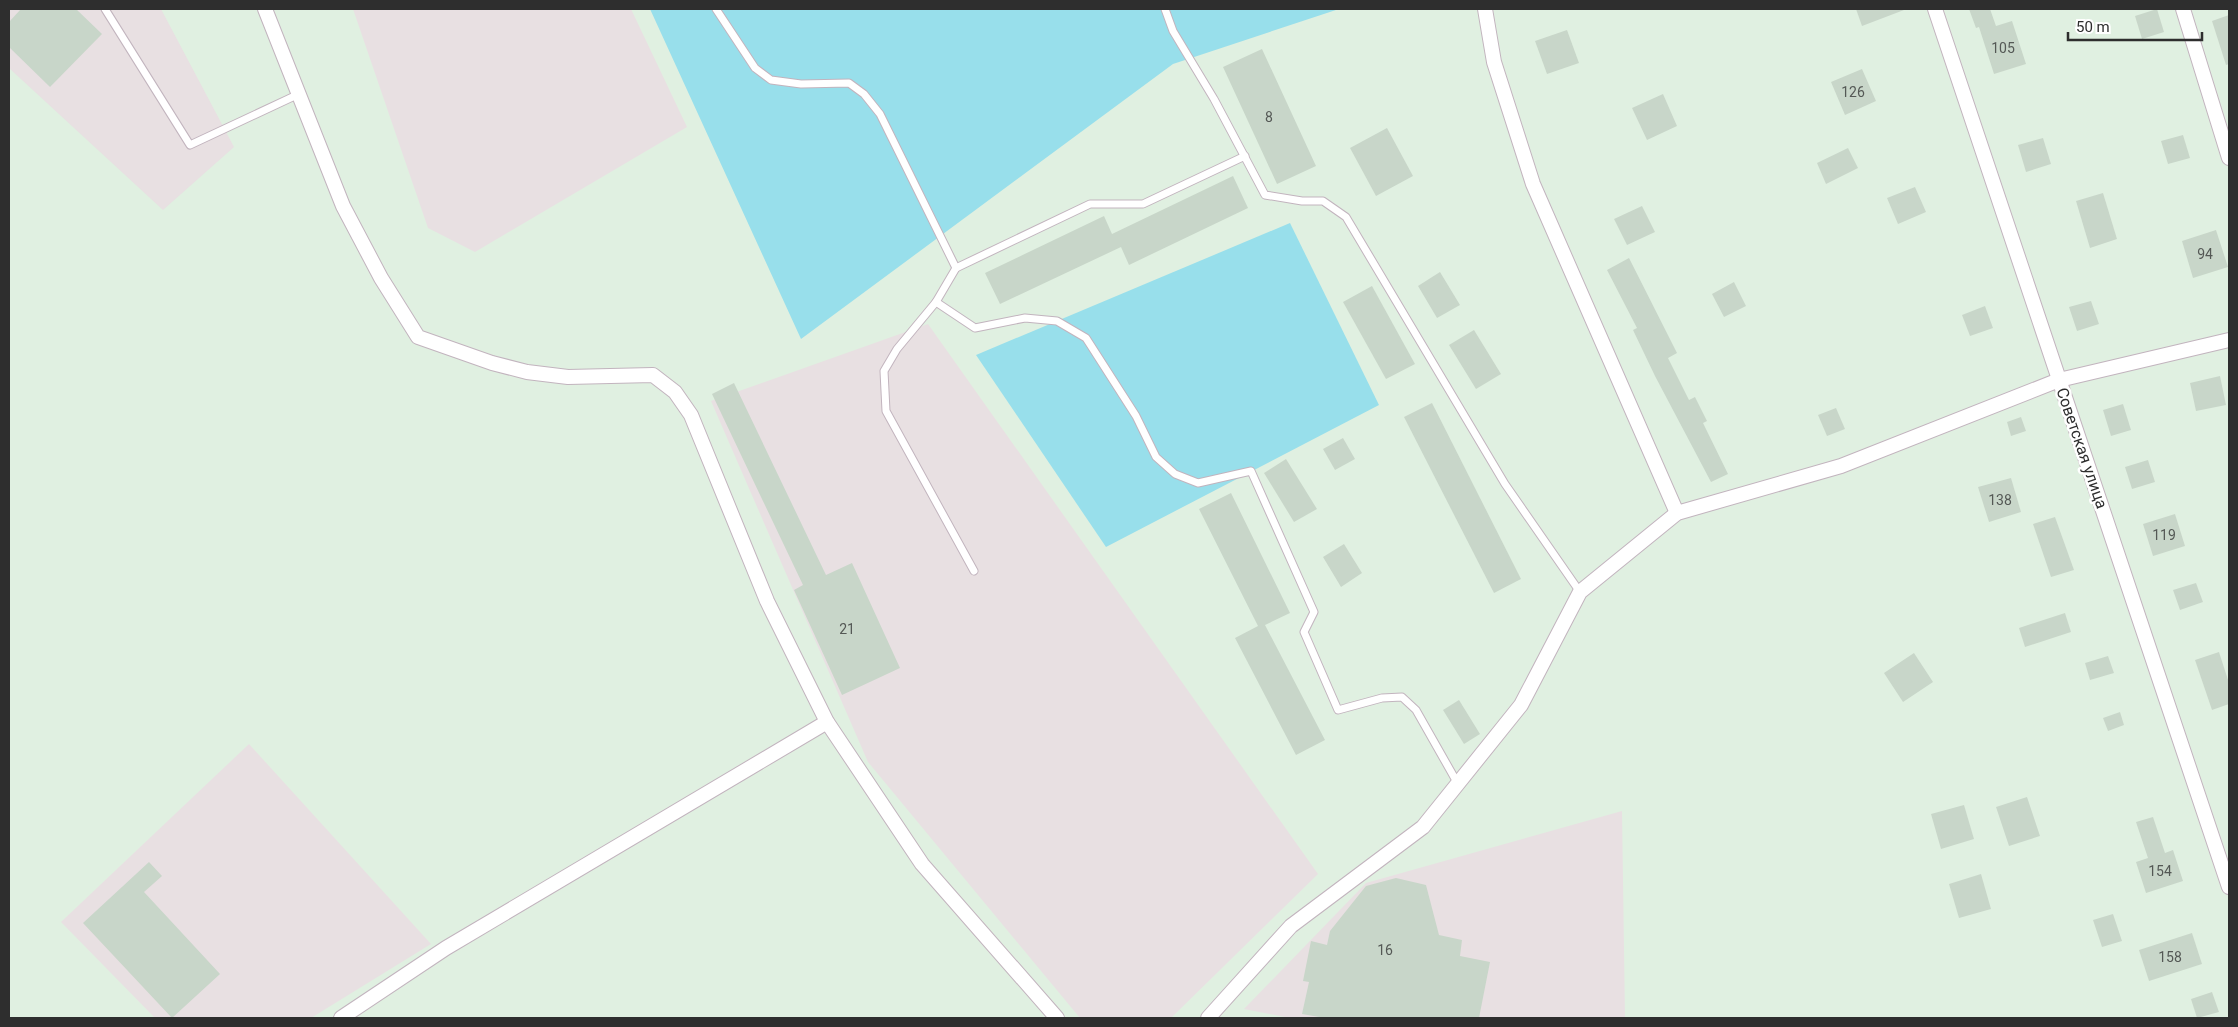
<svg xmlns="http://www.w3.org/2000/svg" width="2238" height="1027" font-family="Roboto,sans-serif">
<rect width="100%" height="100%" fill="#e0f0e1"/>
<g fill="#e8e0e2">
<path d="M9 9H161L234 147 163 210 9 68Z"/>
<path d="M353 9H631L687 127 475 252 428 228Z"/>
<path d="M928 324 1318 874 1171 1018H1080L868 762 711 401Z"/>
<path d="M249 744 431 944 311 1018H155L61 922Z"/>
<path d="M1622 811 1625 1018H1290L1244 1009 1366 883Z"/>
</g>
<g fill="#98dfeb">
<path d="M650 9H1339L1173 64 801 339Z"/>
<path d="M1290 223 1379 405 1106 547 976 355Z"/>
</g>
<g fill="#c8d6c9">
<path d="M21 9H76L102 34 50 87 9 47V22Z"/>
<path d="M1856 9H1904V10L1862 26Z"/>
<path d="M1969 9H1990L1996 26 2012 21 2026 64 1994 74 1979 27 1976 28Z"/>
<path d="M2157 9 2164 32 2142 39 2135 16Z"/>
<path d="M2229 15V64L2226 65 2212 21Z"/>
<path d="M1567 30 1579 63 1547 74 1535 41Z"/>
<path d="M1262 49 1316 166 1277 184 1223 67Z"/>
<path d="M1862 69 1876 101 1845 115 1831 82Z"/>
<path d="M1663 94 1677 126 1647 140 1632 108Z"/>
<path d="M1387 128 1413 176 1376 196 1350 148Z"/>
<path d="M2183 135 2190 158 2168 164 2161 141Z"/>
<path d="M2043 138 2051 164 2026 172 2018 145Z"/>
<path d="M1848 148 1858 168 1826 184 1817 163Z"/>
<path d="M1233 176 1248 208 1129 265 1121 247 1000 304 985 273 1104 216 1112 234Z"/>
<path d="M1915 187 1926 212 1898 224 1887 198Z"/>
<path d="M2103 193 2117 239 2090 248 2076 201Z"/>
<path d="M1642 206 1655 232 1627 245 1614 219Z"/>
<path d="M2216 230 2228 267 2193 278 2182 241Z"/>
<path d="M1629 258 1677 353 1668 358 1689 400 1695 397 1707 421 1703 423 1728 474 1711 482 1655 376 1633 330 1637 328 1607 270Z"/>
<path d="M1440 272 1460 305 1437 318 1418 286Z"/>
<path d="M1734 282 1746 306 1724 317 1712 294Z"/>
<path d="M1372 286 1415 364 1386 379 1343 302Z"/>
<path d="M2091 301 2099 324 2077 331 2069 307Z"/>
<path d="M1985 306 1993 328 1970 336 1962 315Z"/>
<path d="M1474 330 1501 374 1476 389 1449 345Z"/>
<path d="M2220 376 2226 405 2196 411 2190 383Z"/>
<path d="M734 383 826 575 852 563 900 668 842 695 794 590 803 585 712 394Z"/>
<path d="M1432 403 1521 579 1494 593 1404 417Z"/>
<path d="M2123 404 2131 430 2111 436 2103 410Z"/>
<path d="M1836 408 1845 429 1827 436 1818 415Z"/>
<path d="M2021 417 2026 431 2011 436 2007 422Z"/>
<path d="M1343 438 1355 459 1335 470 1323 449Z"/>
<path d="M1286 459 1317 509 1294 522 1264 473Z"/>
<path d="M2148 460 2155 482 2132 489 2125 467Z"/>
<path d="M2011 478 2021 512 1989 522 1978 487Z"/>
<path d="M1231 493 1290 613 1265 625 1325 740 1296 755 1235 638 1258 626 1199 509Z"/>
<path d="M2175 514 2185 546 2153 556 2143 524Z"/>
<path d="M2055 517 2074 570 2051 577 2033 524Z"/>
<path d="M1344 544 1362 573 1341 587 1323 557Z"/>
<path d="M2196 583 2203 602 2180 610 2173 590Z"/>
<path d="M2065 613 2071 632 2025 647 2019 628Z"/>
<path d="M2219 652 2229 683V704L2212 710 2195 660Z"/>
<path d="M1914 653 1933 682 1903 702 1884 673Z"/>
<path d="M2108 656 2114 673 2090 680 2085 663Z"/>
<path d="M1459 700 1480 734 1464 744 1443 710Z"/>
<path d="M2120 712 2124 725 2108 731 2103 718Z"/>
<path d="M2027 797 2040 836 2009 846 1996 807Z"/>
<path d="M1964 805 1974 839 1941 849 1931 814Z"/>
<path d="M2153 817 2165 853 2173 850 2183 881 2146 893 2136 862 2148 858 2136 822Z"/>
<path d="M149 862 162 876 144 892 220 974 172 1018 83 923Z"/>
<path d="M1981 874 1991 909 1959 918 1949 884Z"/>
<path d="M1396 878 1426 885 1439 935 1462 940 1460 956 1490 962 1479 1018H1325L1302 1014 1309 982 1303 981 1311 941 1327 945 1330 931 1366 886Z"/>
<path d="M2113 914 2122 941 2102 947 2093 920Z"/>
<path d="M2192 933 2202 964 2149 981 2139 950Z"/>
<path d="M2212 992 2219 1012 2197 1018 2191 999Z"/>
</g>
<g fill="none" stroke-linecap="round" stroke-linejoin="round">
<defs>
<g id="lane">
<path d="M105 9 190 145 299 94"/>
<path d="M716 9 755 68 771 80 801 84 849 83 864 94 880 114 956 268 936 302 897 349 884 371 886 411 974 571"/>
<path d="M1165 9 1173 31 1214 99 1265 195 1302 201H1323L1346 217 1505 484 1580 592"/>
<path d="M956 268 1090 204H1143L1245 156"/>
<path d="M936 302 975 328 1025 318 1057 321 1086 338 1136 416 1156 457 1175 474 1198 483 1251 471 1314 612 1304 632 1338 710 1382 698 1402 697 1416 710 1458 784"/>
</g>
<g id="street">
<path d="M265 9 343 206 381 278 418 337 492 363 527 372 568 377 653 375 675 392 691 415 767 601 827 722 922 864 1057 1018"/>
<path d="M1485 9 1494 62 1533 184 1677 513"/>
<path d="M1935 9 2229 887"/>
<path d="M2183 9 2229 158"/>
<path d="M341 1018 446 948 827 722"/>
<path d="M1208 1018 1291 926 1423 827 1521 705 1580 592 1677 513 1841 466 2059 380 2229 340"/>
</g>
</defs>
<use href="#lane" stroke="#c2b4be" stroke-width="9"/>
<use href="#street" stroke="#c2b4be" stroke-width="16"/>
<use href="#lane" stroke="#fff" stroke-width="7"/>
<use href="#street" stroke="#fff" stroke-width="14"/>
</g>
<g text-anchor="middle" dominant-baseline="central" stroke-width="5" stroke-linejoin="round" paint-order="stroke">
<g font-size="14" fill="#545855">
<text x="2003" y="48">105</text>
<text x="1853" y="92">126</text>
<text x="1269" y="117">8</text>
<text x="2205" y="254">94</text>
<text x="2000" y="500">138</text>
<text x="2164" y="535">119</text>
<text x="847" y="629">21</text>
<text x="2160" y="871">154</text>
<text x="1385" y="950">16</text>
<text x="2170" y="957">158</text>
</g>
<g font-size="16" fill="#2e2e2e" stroke="#fff">
<text transform="translate(2082 448) rotate(71)">Советская улица</text>
</g>
</g>
<rect width="2238" height="1027" fill="none" stroke="#2e2e2e" stroke-width="20"/>
<path d="M2068 32v8h134v-8" fill="none" stroke="#2e2e2e" stroke-width="2.5"/>
<text x="2076" y="32" font-size="15" fill="#2e2e2e" stroke="#ffffff" stroke-width="4" paint-order="stroke">50 m</text>
</svg>
